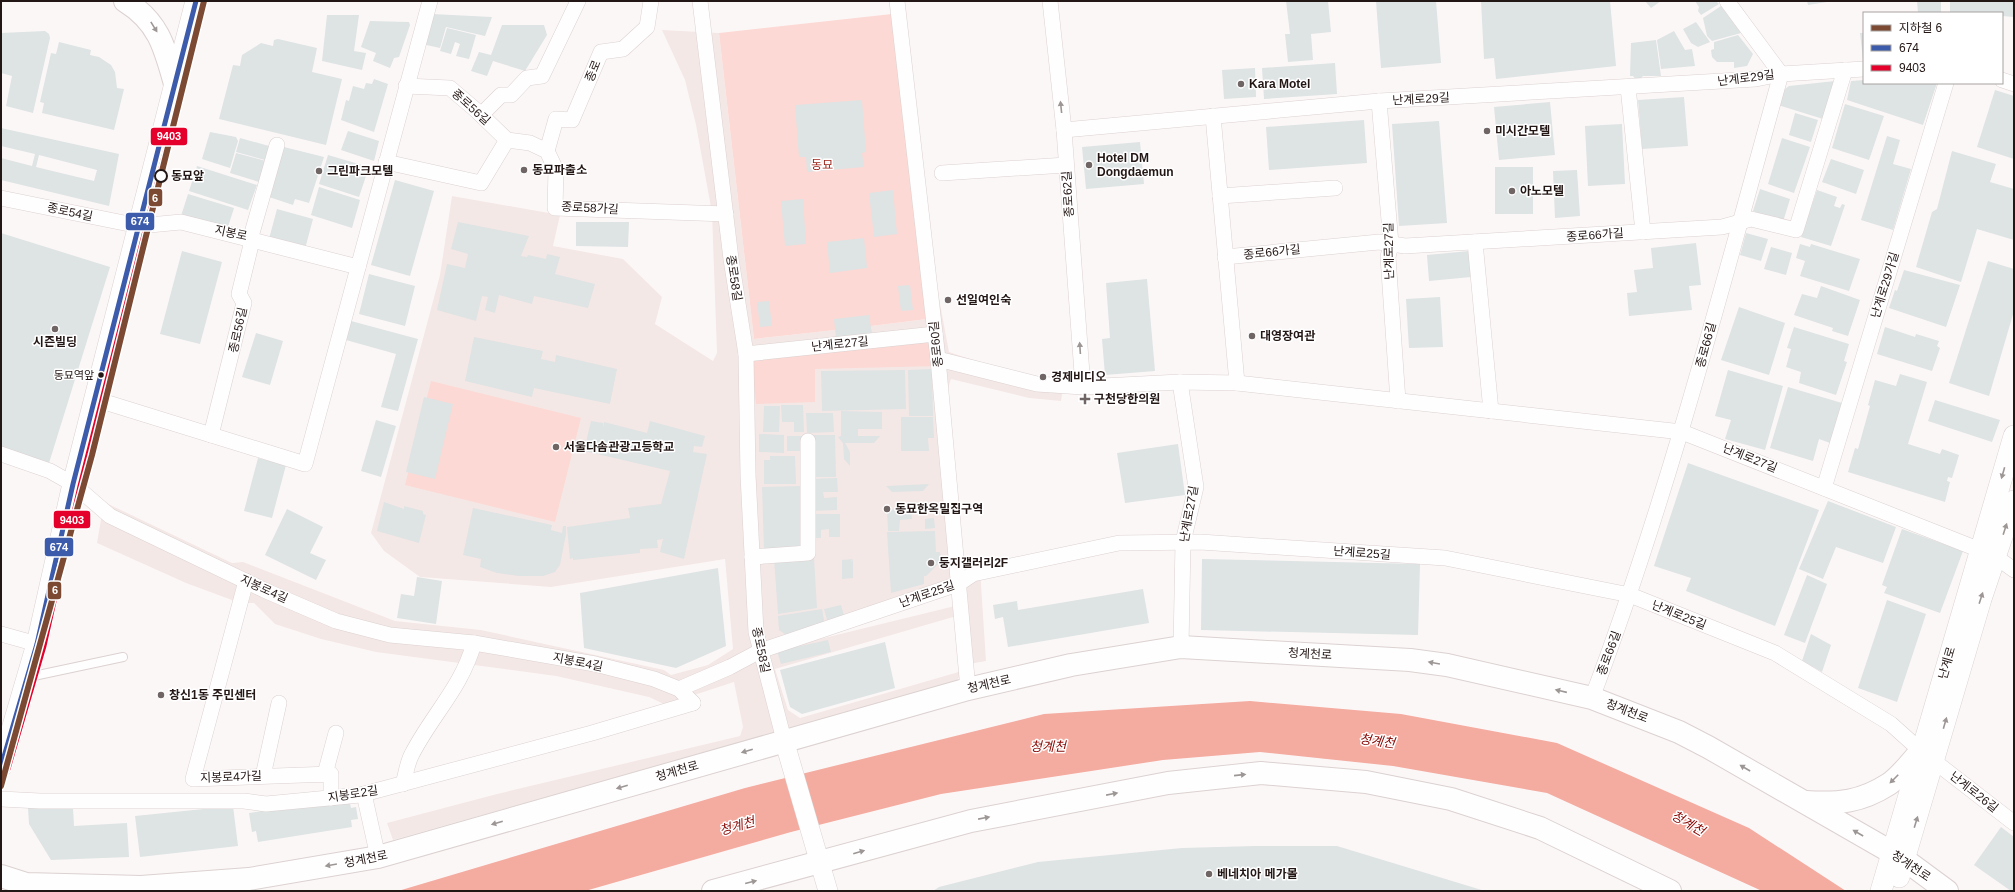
<svg xmlns="http://www.w3.org/2000/svg" width="2015" height="892" font-family="Arial,'Noto Sans KR',sans-serif">
<rect width="100%" height="100%" fill="#fcf7f7"/>
<path fill="#f4e8e6" d="M662 30 719 33 754 339 835 330 872 334 871 326 927 319 936 282 949 352 1021 376 1064 382 1061 401 1029 398 951 379 944 401 957 563 968 571 980 569 986 661 969 664 960 580 779 649 959 605 960 615 775 669 788 710 800 718 962 671 956 683 393 840 387 823 497 794 740 736 743 727 734 682 688 697 674 709 649 697 556 676 376 652 321 639 275 624 254 603H240L186 583 97 543 104 502 232 563 243 562 395 621 481 630 664 670 671 675 708 665 733 649 725 559 551 587 420 577 384 551 371 533 440 275 452 196 560 215 553 246 623 259 662 297 655 324 713 361 717 353 712 213 696 125 685 80Z"/>
<g fill="#fcd9d4">
<path d="M892 14 927 319 871 326 872 334 835 330 754 339 719 33Z"/>
<path d="M932 339 937 366 815 369V402L756 404 752 367 753 359Z"/>
<path d="M431 381 581 418 555 522 405 485Z"/>
</g>
<path fill="#f4aba0" d="M1250 701 1401 714 1557 743 1749 828 1846 891H1762L1547 793 1393 766 1260 752 1163 760 941 794 791 832 585 891H398L745 788 1044 714Z"/>
<g fill="#dee3e4" fill-rule="evenodd">
<path d="M1286 1H1328L1331 32 1311 34 1313 60 1288 62 1285 34H1290Z"/>
<path d="M1376 1H1436L1441 63 1381 68Z"/>
<path d="M1481 1H1610L1616 66 1496 79 1494 58 1484 59Z"/>
<path d="M1645 1H1661L1651 8Z"/>
<path d="M1695 1H1716L1719 4 1701 15 1698 11 1699 7Z"/>
<path d="M1807 1H1827V2L1808 5Z"/>
<path d="M1917 1 1941 2V13H1918Z"/>
<path d="M1950 1H2014V17L2002 16V13H1950Z"/>
<path d="M1721 6 1741 33 1712 41 1707 36 1703 18Z"/>
<path d="M432 14 492 17 485 36 446 27 440 48 422 44Z"/>
<path d="M327 15H359L354 51 366 53 362 70 322 61Z"/>
<path d="M370 21 409 22 410 25 399 57 394 58 390 68 373 61 376 53 361 47Z"/>
<path d="M1696 22 1710 42 1698 47 1691 43 1683 29Z"/>
<path d="M502 25H544L547 35 525 71 493 61 487 76 471 71 479 52 491 55Z"/>
<path d="M447 28 476 35 469 59 456 56 460 44 455 42 451 54 440 51Z"/>
<path d="M45 31 49 34 50 38 33 113 6 106 12 76 1 73V33Z"/>
<path d="M1674 31 1685 50 1692 49 1695 66 1661 69 1657 40Z"/>
<path d="M1860 33H1864V59H1863Z"/>
<path d="M1738 35 1753 54 1747 66 1734 68V62H1717L1712 57 1711 50 1714 49V42Z"/>
<path d="M278 39 317 48 312 72 342 79 326 145 219 119 233 65 240 66 242 55 261 43 273 46 274 40Z"/>
<path d="M1656 40 1661 76H1643L1640 79 1636 80 1633 76H1630L1631 43Z"/>
<path d="M59 42 91 50 90 55 99 57 111 65 115 72 117 88 124 89 114 130 42 113 44 103 40 102 51 53 56 54Z"/>
<path d="M1335 63 1337 94 1264 99 1262 68Z"/>
<path d="M1255 68 1256 97 1224 99 1222 70Z"/>
<path d="M374 79 388 84 374 132 341 120 346 100 349 101 353 86 364 89 366 83 372 84Z"/>
<path d="M1864 80V83H1937L1923 125 1847 100 1851 81Z"/>
<path d="M1835 81 1823 119 1778 105 1781 92 1789 86Z"/>
<path d="M1995 90 2014 96V159L1977 147Z"/>
<path d="M1684 97 1688 146 1642 149 1638 100Z"/>
<path d="M862 100 866 152 862 153 864 167 807 172 806 157H799L795 105Z"/>
<path d="M1550 102 1555 155 1499 160 1494 107Z"/>
<path d="M1845 104 1884 116 1869 160 1832 148Z"/>
<path d="M1795 113 1818 120 1811 142 1789 135Z"/>
<path d="M1364 120 1367 163 1269 170 1266 127Z"/>
<path d="M1439 121 1447 223 1399 226 1392 124Z"/>
<path d="M1622 124 1625 184 1588 186 1585 126Z"/>
<path d="M1 128 119 154 109 206 1 180V158L32 166 35 154 1 146ZM39 155 97 170 94 181 36 167Z"/>
<path d="M348 131 379 141 374 161 341 150Z"/>
<path d="M210 132 236 137 238 141 230 168 202 159Z"/>
<path d="M1887 136 1900 140 1893 164 1911 169 1893 230 1861 220Z"/>
<path d="M240 138 269 146 265 160 236 152Z"/>
<path d="M1782 138 1810 147 1794 193 1768 184Z"/>
<path d="M1140 142 1144 184 1086 189 1082 147Z"/>
<path d="M284 147 324 157 309 203 295 199 293 205 269 197Z"/>
<path d="M1952 151 1996 164 1990 182 2014 189V240L1977 229 1961 282 1916 267 1932 212 1937 209Z"/>
<path d="M236 153 266 161 259 182 230 173Z"/>
<path d="M328 155 369 167 359 197 319 184Z"/>
<path d="M1831 159 1864 170 1856 194 1822 182Z"/>
<path d="M197 166 257 185 248 210 189 191Z"/>
<rect x="1495" y="167" width="38" height="47"/>
<path d="M1577 170 1580 216 1555 218 1553 171Z"/>
<path d="M395 180 434 191 410 276 371 265Z"/>
<path d="M319 187 360 200 352 228 311 215Z"/>
<path d="M1760 189 1790 199 1783 222 1753 211Z"/>
<path d="M893 190 897 234 874 237 869 193Z"/>
<path d="M1817 190 1837 197 1834 206 1840 208 1842 204 1845 205 1831 246 1801 237Z"/>
<path d="M188 194 234 208 227 230 181 216Z"/>
<path d="M803 199 806 244 785 246 781 201Z"/>
<path d="M277 209 313 219 305 249 269 239Z"/>
<path d="M458 222 529 236 521 256 527 257 528 255 546 259 547 254 560 257 555 274 595 284 588 308 534 296 532 304 499 295 495 313 485 310 488 297 482 296 476 321 437 310 447 264 465 268 468 254 451 249Z"/>
<path d="M576 222H629L628 247 576 246Z"/>
<path d="M1 233 110 267 49 463 1 447Z"/>
<path d="M1746 233 1768 239 1761 261 1740 255Z"/>
<path d="M864 238 867 268 830 273 827 242Z"/>
<path d="M1696 243 1701 285 1689 286 1692 310 1629 316 1627 293 1637 292 1634 270 1653 268 1651 248Z"/>
<path d="M1800 244 1810 247 1811 244 1860 259 1849 291 1800 276 1805 261 1796 258Z"/>
<path d="M1771 247 1792 253 1786 275 1764 269Z"/>
<path d="M182 251 222 262 200 344 160 334Z"/>
<path d="M1469 251 1471 277 1429 281 1427 255Z"/>
<path d="M1988 261 2014 269V311L1989 396 1949 383Z"/>
<path d="M1904 270 1960 285 1946 327 1889 308 1895 290 1897 291Z"/>
<path d="M369 274 415 286 405 326 359 314Z"/>
<path d="M1147 279 1155 371 1105 375 1102 339 1110 338 1106 283Z"/>
<path d="M910 285 913 310 901 311 898 286Z"/>
<path d="M1821 286 1860 300 1848 336 1832 331 1833 328 1794 315 1802 294 1817 298Z"/>
<path d="M1440 297 1443 347 1409 348 1406 299Z"/>
<path d="M769 301 772 326 760 327 757 302Z"/>
<path d="M1739 307 1785 323 1769 375 1721 360Z"/>
<path d="M869 315 872 334 836 338 834 319Z"/>
<path d="M351 321 418 339 398 411 381 407 396 354 346 340Z"/>
<path d="M1794 327 1849 344 1844 361 1847 362 1836 395 1799 383 1801 372 1786 367 1791 349 1787 348Z"/>
<path d="M1885 327 1915 337 1916 334 1939 341 1937 346 1940 348 1932 371 1877 354Z"/>
<path d="M256 333 283 341 270 385 242 377Z"/>
<path d="M474 337 543 351 541 359 555 362 556 355 617 369 610 404 534 388 532 397 465 381Z"/>
<path d="M932 369 933 416H909L908 370Z"/>
<path d="M905 370 906 409 822 411 821 371Z"/>
<path d="M1728 370 1783 386 1765 450 1725 439 1731 420 1715 416Z"/>
<path d="M1900 374 1927 382 1908 444 1940 454 1942 449 1959 455 1952 478 1948 477 1947 481 1950 482 1945 502 1848 472 1855 448 1858 449 1870 406 1868 405 1875 380 1896 386Z"/>
<path d="M1788 387 1842 403 1830 443 1819 439 1813 461 1770 448Z"/>
<path d="M424 397 453 404 435 479 406 472Z"/>
<path d="M1935 400 2000 420 1992 442 1928 421Z"/>
<path d="M781 405H803L804 432H794V422H782Z"/>
<path d="M764 406H780L779 432H763Z"/>
<path d="M841 411 882 412V429H858V436H880L874 443H845L850 452V466L844 459 843 443 838 437 841 436Z"/>
<path d="M806 413H833L834 432 807 433Z"/>
<path d="M901 417H933L934 438H928L929 451H901Z"/>
<path d="M376 420 396 426 381 477 361 471Z"/>
<path d="M591 421 603 423V428L604 422 647 433 650 421 705 436 702 447 694 446 693 452 707 454 684 559 660 552 663 539 657 540 658 548 640 549V553L573 560V558L570 559 567 527 630 518 628 508 661 504 670 471 584 451Z"/>
<path d="M759 434 784 435V453L759 452Z"/>
<path d="M814 435H835L836 477H815Z"/>
<path d="M787 436H804L803 451H787Z"/>
<path d="M1178 444 1185 495 1125 503 1117 453Z"/>
<path d="M770 456H795L796 484H764V460H770Z"/>
<path d="M258 458 286 465 272 518 244 511Z"/>
<path d="M1688 463 1819 510 1775 626 1686 591 1691 578 1654 566Z"/>
<path d="M837 478 838 492H823L824 498 837 497V510L810 511 809 479Z"/>
<path d="M929 484 923 491 892 492 886 486Z"/>
<path d="M802 486 804 550 764 551 762 487Z"/>
<path d="M1828 501 1896 527 1883 563 1836 547 1823 579 1799 569Z"/>
<path d="M384 502 404 509V506L423 511V514L426 515 419 543 377 531Z"/>
<path d="M473 508 552 525 551 530 562 533 563 526H566V534L560 565 555 572 543 576H519L497 573 480 567 481 559 463 555Z"/>
<path d="M911 508 912 519 900 520 899 531H888L887 510Z"/>
<path d="M287 509 323 527 310 553 326 560 316 580 265 555Z"/>
<path d="M809 514H840V537H829V529L821 530V538H809Z"/>
<path d="M934 518 935 528 925 529V519Z"/>
<path d="M1902 529 1963 551 1940 613 1884 593 1887 587 1882 585Z"/>
<path d="M935 531 936 552H940L941 561 926 576H924V584L891 593 887 532Z"/>
<path d="M814 557 817 608 778 614 774 559Z"/>
<path d="M853 559 850 562 853 560V578L842 579V560Z"/>
<path d="M1202 559 1420 564 1418 635 1201 630Z"/>
<path d="M718 568 726 646 676 668 584 648 580 593Z"/>
<path d="M1807 575 1827 584 1805 643 1784 635Z"/>
<path d="M417 577 442 581 436 624 397 618 401 594 414 596Z"/>
<path d="M1143 589 1149 623 1008 647 1003 617 995 619 993 605 1017 601 1018 610Z"/>
<path d="M1887 600 1926 614 1897 702 1858 688Z"/>
<path d="M841 605 845 619 828 624 824 609Z"/>
<path d="M822 609 825 625 788 636 779 630 778 616Z"/>
<path d="M1811 634 1831 645 1822 672 1802 661Z"/>
<path d="M828 640 831 652 781 664 777 651Z"/>
<path d="M885 642 895 688 802 714 790 707 780 670Z"/>
<path d="M349 798 351 808 356 807 358 819 351 820 352 827 258 842 256 831 252 832 249 813Z"/>
<path d="M233 806 238 846 140 857 135 816Z"/>
<path d="M28 808H73L74 826 127 823 129 857 51 860 29 824Z"/>
<path d="M2001 827 2014 837V891H2011L1974 865Z"/>
<path d="M1255 846H1337L1485 891H933L939 887 1038 862 1182 848Z"/>
</g>
<g fill="none" stroke-linecap="round" stroke-linejoin="round">
<defs>
<path id="service" d="M29 677 123 657"/>
<g id="minor">
<path d="M700 1 731 259 746 354 748 475 756 632 784 740"/>
<path d="M897 1 938 359 968 689"/>
<path d="M1050 1 1064 130 1083 387"/>
<path d="M2002 80 2014 84"/>
<path d="M406 86 450 88 477 111 507 140"/>
<path d="M1628 87 1643 232"/>
<path d="M1379 101 1391 244 1388 257 1398 401"/>
<path d="M481 115 501 95H511L527 78 542 76 578 1"/>
<path d="M1213 116 1237 383"/>
<path d="M1064 130 1379 101 1756 79 1781 74 1864 69"/>
<path d="M547 151 556 119 572 120 601 52 623 49 647 27 651 1"/>
<path d="M386 162 481 183 507 140 530 143 547 151 556 170 555 208 726 214"/>
<path d="M942 173 1066 165"/>
<path d="M1220 196 1335 188"/>
<path d="M1 198 139 226 181 222 358 267"/>
<path d="M1475 242 1491 411"/>
<path d="M1225 257 1379 242 1405 246 1722 227 1751 219 1796 230 1845 70"/>
<path d="M746 354 935 334"/>
<path d="M938 359 1037 384 1083 387 1180 382 1237 383 1682 432 1980 550 1996 557 2014 570"/>
<path d="M1180 382 1196 487 1183 542 1181 647"/>
<path d="M95 399 305 464 430 1"/>
<path d="M211 435 244 303 239 294 250 249 252 233 277 145"/>
<path d="M1 454 50 471 73 484 110 516 264 590 336 621 390 635 474 643 595 664 654 679 679 689 693 703"/>
<path d="M1824 488 1946 83"/>
<path d="M752 557 808 553V441"/>
<path d="M246 581 193 779 331 774V798"/>
<path d="M1 634 37 644"/>
<path d="M679 689 730 667 760 651 958 584 973 574 1119 543 1200 542 1445 558 1630 595 1775 653 1891 724 1921 751 2014 823"/>
<path d="M1592 698C1669 494 1723 283 1781 74L1727 1"/>
<path d="M325 774 336 733"/>
<path d="M263 776 279 703"/>
<path d="M403 784C406 774 407 763 412 754 432 715 462 687 474 643"/>
<path d="M364 794 378 857"/>
<path d="M1 799 40 801H244L266 804 360 795 592 733 693 703"/>
</g>
<path id="tertiary" d="M784 740 828 891"/>
<g id="secondary">
<path d="M1 767 37 644 73 484 196 1"/>
<path d="M1899 877 1981 599 2014 501"/>
<path d="M1881 891 2014 436"/>
</g>
<g id="primary">
<path d="M125 1C159 22 165 48 175 84"/>
<path d="M1806 802C1839 804 1861 802 1889 784 1901 776 1911 762 1921 751"/>
<path d="M1 876 26 884 141 887 249 879 378 857 968 689 1071 665 1181 647 1410 660 1447 665 1592 698 1679 732 1708 747 1905 860 1947 891"/>
<path d="M713 891 971 821 1168 783 1261 773 1366 782 1451 799 1540 828 1670 891"/>
</g>
</defs>
<use href="#service" stroke="#dbd2d1" stroke-width="10"/>
<use href="#minor" stroke="#dbd2d1" stroke-width="16"/>
<use href="#tertiary" stroke="#dbd2d1" stroke-width="20"/>
<use href="#secondary" stroke="#dbd2d1" stroke-width="22"/>
<use href="#primary" stroke="#dbd2d1" stroke-width="24"/>
<use href="#service" stroke="#fffefe" stroke-width="8"/>
<use href="#minor" stroke="#fffefe" stroke-width="15"/>
<use href="#tertiary" stroke="#fffefe" stroke-width="19"/>
<use href="#secondary" stroke="#fffefe" stroke-width="21"/>
<use href="#primary" stroke="#fffefe" stroke-width="22"/>
<defs>
<path id="bus-1" d="M1 767 37 644 73 484 196 1"/>
<path id="bus-2" d="M8 769 44 646 80 486 203 3"/>
</defs>
<use href="#bus-1" stroke="#fff" stroke-width="8"/>
<use href="#bus-2" stroke="#fff" stroke-width="8"/>
<use href="#bus-1" stroke="#3d5bab" stroke-width="5"/>
<use href="#bus-2" stroke="#e4002b" stroke-width="5"/>
<defs>
<path id="metro-1" d="M1 786 92 455 204 1"/>
</defs>
<use href="#metro-1" stroke="#fff" stroke-width="9"/>
<use href="#metro-1" stroke="#7c4932" stroke-width="6"/>
</g>
<defs><path id="oneway-solid" d="M-6-.8H1V-3.2L6.5 0L1 3.2V.8H-6Z"/></defs>
<g fill="#9c9695">
<use href="#oneway-solid" transform="translate(154 27) rotate(58)"/>
<use href="#oneway-solid" transform="translate(1061 107) rotate(-96)"/>
<use href="#oneway-solid" transform="translate(1080 348) rotate(-94)"/>
<use href="#oneway-solid" transform="translate(2003 473) rotate(106)"/>
<use href="#oneway-solid" transform="translate(2005 529) rotate(-72)"/>
<use href="#oneway-solid" transform="translate(1981 598) rotate(-72)"/>
<use href="#oneway-solid" transform="translate(1434 663) rotate(-170)"/>
<use href="#oneway-solid" transform="translate(1561 691) rotate(-167)"/>
<use href="#oneway-solid" transform="translate(1945 723) rotate(-74)"/>
<use href="#oneway-solid" transform="translate(747 751) rotate(164)"/>
<use href="#oneway-solid" transform="translate(1745 768) rotate(-150)"/>
<use href="#oneway-solid" transform="translate(1240 775) rotate(-6)"/>
<use href="#oneway-solid" transform="translate(1894 779) rotate(135)"/>
<use href="#oneway-solid" transform="translate(622 787) rotate(164)"/>
<use href="#oneway-solid" transform="translate(1112 794) rotate(-11)"/>
<use href="#oneway-solid" transform="translate(984 818) rotate(-11)"/>
<use href="#oneway-solid" transform="translate(1916 822) rotate(-73)"/>
<use href="#oneway-solid" transform="translate(497 823) rotate(164)"/>
<use href="#oneway-solid" transform="translate(1858 833) rotate(-150)"/>
<use href="#oneway-solid" transform="translate(859 852) rotate(-16)"/>
<use href="#oneway-solid" transform="translate(331 865) rotate(170)"/>
<use href="#oneway-solid" transform="translate(751 882) rotate(-14)"/>
</g>
<g fill="#6f6564" stroke="#fff" stroke-width="1.5">
<circle cx="1241" cy="84" r="4"/>
<circle cx="1487" cy="131" r="4"/>
<circle cx="1089" cy="165" r="4"/>
<circle cx="524" cy="170" r="4"/>
<circle cx="319" cy="171" r="4"/>
<circle cx="1512" cy="191" r="4"/>
<circle cx="948" cy="300" r="4"/>
<circle cx="55" cy="329" r="4"/>
<circle cx="1252" cy="336" r="4"/>
<circle cx="1043" cy="377" r="4"/>
<path d="M1083 393h4v4h4v4h-4v4h-4v-4h-4v-4h4z"/>
<circle cx="556" cy="447" r="4"/>
<circle cx="887" cy="509" r="4"/>
<circle cx="931" cy="563" r="4"/>
<circle cx="161" cy="695" r="4"/>
<circle cx="1209" cy="874" r="4"/>
</g>
<circle fill="#fff" stroke="#231715" stroke-width="2" cx="161" cy="176" r="6"/>
<circle fill="#231715" stroke="#fff" stroke-width="1.5" cx="101" cy="375" r="3.5"/>
<g text-anchor="middle" dominant-baseline="central" stroke-width="3" stroke-linejoin="round" paint-order="stroke">
<g font-size="11" fill="#231715" stroke="#fff" text-anchor="end">
<text x="94" y="375">동묘역앞</text>
</g>
<g font-size="12" fill="#231715" stroke="#fff">
<text transform="translate(593 71) rotate(-68)">종로</text>
<text transform="translate(1746 78) rotate(-7)">난계로29길</text>
<text transform="translate(1421 99) rotate(-3)">난계로29길</text>
<text transform="translate(471 107) rotate(42)">종로56길</text>
<text transform="translate(1068 194) rotate(-94)">종로62길</text>
<text transform="translate(590 208) rotate(3)">종로58가길</text>
<text transform="translate(70 212) rotate(12)">종로54길</text>
<text transform="translate(231 233) rotate(12)">지봉로</text>
<text transform="translate(1595 235) rotate(-4)">종로66가길</text>
<text transform="translate(1389 251) rotate(-91)">난계로27길</text>
<text transform="translate(1272 252) rotate(-6)">종로66가길</text>
<text transform="translate(734 278) rotate(81)">종로58길</text>
<text transform="translate(1885 285) rotate(-73)">난계로29가길</text>
<text transform="translate(238 330) rotate(-78)">종로56길</text>
<text transform="translate(840 344) rotate(-6)">난계로27길</text>
<text transform="translate(936 344) rotate(-96)">종로60길</text>
<text transform="translate(1706 345) rotate(-75)">종로66길</text>
<text transform="translate(1750 458) rotate(22)">난계로27길</text>
<text transform="translate(1189 514) rotate(-80)">난계로27길</text>
<text transform="translate(1362 553) rotate(4)">난계로25길</text>
<text transform="translate(264 589) rotate(24)">지봉로4길</text>
<text transform="translate(927 594) rotate(-19)">난계로25길</text>
<text transform="translate(1679 615) rotate(22)">난계로25길</text>
<text transform="translate(761 650) rotate(78)">종로58길</text>
<text transform="translate(1609 653) rotate(-70)">종로66길</text>
<text transform="translate(1310 654) rotate(3)">청계천로</text>
<text transform="translate(578 662) rotate(11)">지봉로4길</text>
<text transform="translate(1947 663) rotate(-74)">난계로</text>
<text transform="translate(989 684) rotate(-13)">청계천로</text>
<text transform="translate(1627 711) rotate(21)">청계천로</text>
<text transform="translate(677 771) rotate(-16)">청계천로</text>
<text transform="translate(231 777) rotate(-2)">지봉로4가길</text>
<text transform="translate(1974 792) rotate(38)">난계로26길</text>
<text transform="translate(353 794) rotate(-9)">지봉로2길</text>
<text transform="translate(366 859) rotate(-11)">청계천로</text>
<text transform="translate(1911 866) rotate(34)">청계천로</text>
</g>
<g font-size="12" font-weight="bold" fill="#231715" stroke="#fff" text-anchor="start">
<text x="1249" y="84">Kara Motel</text>
<text x="1495" y="131">미시간모텔</text>
<text x="1097" y="158">Hotel DM<tspan x="1097" dy="14">Dongdaemun</tspan></text>
<text x="532" y="170">동묘파출소</text>
<text x="327" y="171">그린파크모텔</text>
<text x="1520" y="191">아노모텔</text>
<text x="956" y="300">선일여인숙</text>
<text x="1260" y="336">대영장여관</text>
<text x="55" y="342" text-anchor="middle">시즌빌딩</text>
<text x="1051" y="377">경제비디오</text>
<text x="1094" y="399">구천당한의원</text>
<text x="564" y="447">서울다솜관광고등학교</text>
<text x="895" y="509">동묘한옥밀집구역</text>
<text x="939" y="563">둥지갤러리2F</text>
<text x="169" y="695">창신1동 주민센터</text>
<text x="1217" y="874">베네치아 메가몰</text>
</g>
<g font-size="12" fill="#9a2319" stroke="#fff">
<text x="822" y="165">동묘</text>
</g>
<g font-size="12" font-weight="bold" fill="#231715" stroke="#fff" text-anchor="start">
<text x="171" y="176">동묘앞</text>
</g>
<g font-size="13" font-style="italic" fill="#860703" stroke="#fff">
<text transform="translate(1377 741) rotate(7)">청계천</text>
<text x="1048" y="746">청계천</text>
<text transform="translate(1688 823) rotate(30)">청계천</text>
<text transform="translate(737 826) rotate(-16)">청계천</text>
</g>
</g>
<g stroke="#fff" stroke-width="1.5">
<rect x="150" y="127" width="38" height="19" rx="4" fill="#e4002b"/>
<rect x="148" y="188" width="15" height="19" rx="4" fill="#7c4932"/>
<rect x="125" y="212" width="30" height="19" rx="4" fill="#3d5bab"/>
<rect x="53" y="510" width="38" height="19" rx="4" fill="#e4002b"/>
<rect x="44" y="537" width="30" height="20" rx="4" fill="#3d5bab"/>
<rect x="47" y="581" width="15" height="19" rx="4" fill="#7c4932"/>
</g>
<g font-size="11" text-anchor="middle" font-weight="bold" fill="#fff">
<text x="169" y="140">9403</text>
<text x="155" y="202">6</text>
<text x="140" y="225">674</text>
<text x="72" y="524">9403</text>
<text x="59" y="551">674</text>
<text x="55" y="594">6</text>
</g>
<rect width="2015" height="892" fill="none" stroke="#231715" stroke-width="4"/>
<rect x="1863" y="12" width="140" height="72" fill="#ffffff" stroke="#a7a2a1"/>
<rect x="1871" y="25" width="20" height="6" fill="#7c4932" stroke="#a7a2a1"/>
<text x="1899" y="32" font-size="12" fill="#231715">지하철 6</text>
<rect x="1871" y="45" width="20" height="6" fill="#3d5bab" stroke="#a7a2a1"/>
<text x="1899" y="52" font-size="12" fill="#231715">674</text>
<rect x="1871" y="65" width="20" height="6" fill="#e4002b" stroke="#a7a2a1"/>
<text x="1899" y="72" font-size="12" fill="#231715">9403</text>
</svg>
